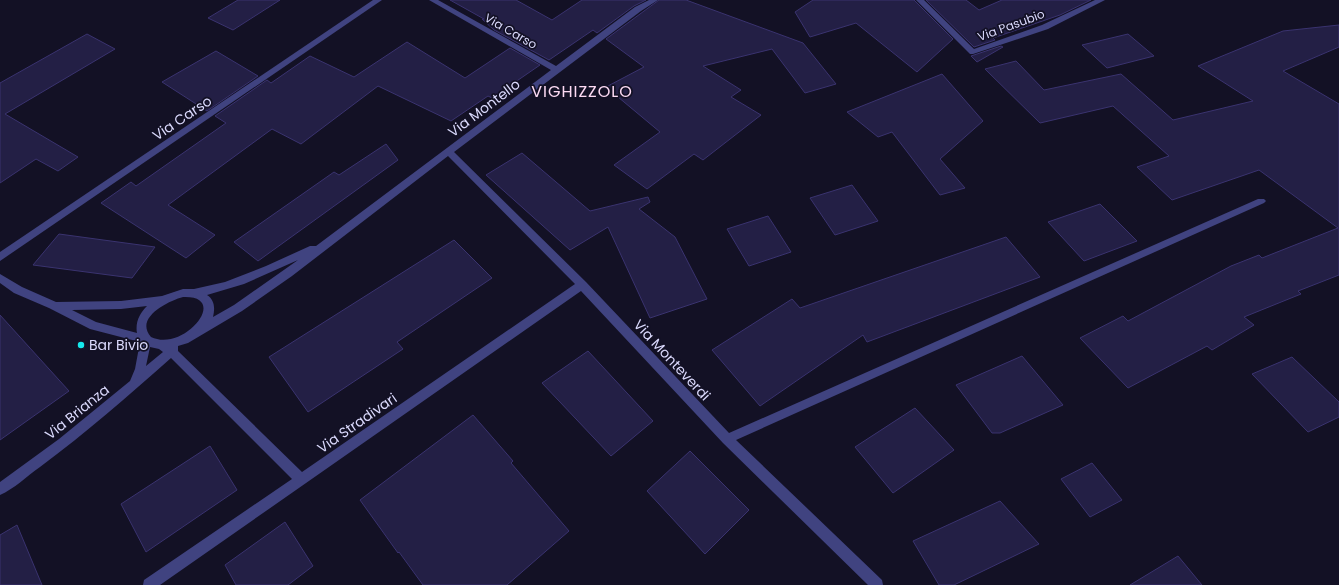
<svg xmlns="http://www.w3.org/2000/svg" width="1339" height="585" font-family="Poppins,sans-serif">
<rect width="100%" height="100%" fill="#131125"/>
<g fill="#231f45" stroke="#3a336f">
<path d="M238 0H280L233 30 208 18Z"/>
<path d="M450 0H516L552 20 582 0H646L634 6 597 33 593 30 549 60 494 30 482 19H484Z"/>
<path d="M659 0H686L803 43 836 84 805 93 772 49 703 66 741 90 731 97 761 115 703 160 694 154 647 189 614 165 660 132 606 87 644 67 606 39Z"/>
<path d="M813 0H914L953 39 917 72 856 23 810 37 795 12Z"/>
<path d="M926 0H966L979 10 1002 0H1091L1060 15 993 38 995 40 974 47Z"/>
<path d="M1339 25V47L1283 71 1339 104V275L1298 291 1301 294 1244 317 1254 325 1212 350 1207 346 1128 388 1080 338 1123 316 1128 321 1231 266 1259 255 1262 258 1338 228 1259 170 1172 200 1137 167 1169 156 1113 106 1040 123 985 69 1016 61 1044 90 1121 74 1173 120 1253 101 1198 66 1283 31Z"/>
<path d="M87 34 115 49 5 114 78 157 58 171 36 159 0 183V83Z"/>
<path d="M1128 34 1154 56 1107 68 1082 45Z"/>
<path d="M407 42 465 78 510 48 540 65 492 98 488 96 451 121 378 86 301 144 272 129 168 205 215 235 186 258 101 203 131 182 136 186 226 123 215 116 267 80 271 83 310 56 354 77Z"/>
<path d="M1001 46 1003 47 977 62 971 56Z"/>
<path d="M216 51 258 76 207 111 162 82Z"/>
<path d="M942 74 983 121 940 159 965 188 940 195 892 132 878 137 847 112Z"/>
<path d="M386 144 398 160 258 261 234 242 334 172 339 175Z"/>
<path d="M522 153 590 211 648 197 650 202 639 209 675 237 707 299 650 318 608 227 570 250 486 175Z"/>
<path d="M852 185 878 221 835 235 810 198Z"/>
<path d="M1100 204 1137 241 1084 261 1048 222Z"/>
<path d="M768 216 791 252 749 266 727 229Z"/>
<path d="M59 234 155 247 132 278 33 265Z"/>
<path d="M1006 237 1040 277 867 342 863 335 760 406 712 350 792 299 800 308Z"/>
<path d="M454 240 492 278 397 342 403 349 308 412 269 357Z"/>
<path d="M0 315 69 391 0 440Z"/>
<path d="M588 351 653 421 611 456 542 383Z"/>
<path d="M1022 356 1063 405 1000 433H992L956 385Z"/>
<path d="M1292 357 1339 402V417L1308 432 1252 374Z"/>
<path d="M915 408 954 450 893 493 855 447Z"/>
<path d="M473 415 513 461 511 463 569 531 507 585H423L399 552 398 553 360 500Z"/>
<path d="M210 446 237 490 146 552 121 504Z"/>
<path d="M690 451 749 510 705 554 647 491Z"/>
<path d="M1092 463 1122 500 1090 517 1061 479Z"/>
<path d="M1000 501 1039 544 954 585H939L913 541Z"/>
<path d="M285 522 313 566 288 585H236L225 565Z"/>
<path d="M17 525 42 585H0V535Z"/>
<path d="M1178 556 1202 585H1130Z"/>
</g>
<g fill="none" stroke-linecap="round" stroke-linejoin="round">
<g fill="#404380" fill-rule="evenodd">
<path d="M373 0H382L0 261V252Z"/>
<path d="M429 0H438L556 66 635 7 649 0H658L641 11 454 152 586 282 729 433 1258 199H1264L1266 201 1264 203 736 440 882 580 883 585H868L723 443 581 291 160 585H143L144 580 292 479 171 358C128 396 86 433 40 467 27 476 14 489 0 495V482L59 439 130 381 135 369 140 342 90 329 49 308 14 293 0 283V274L22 287 56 302 121 301 162 296 183 289H194L225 282 266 266 310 246H316L551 70ZM448 156 575 284 302 472 178 351V346L188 343 242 311 292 276ZM298 260 234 305 213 317C215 309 215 300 207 295L244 284ZM183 297C231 295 184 353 151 337 134 318 168 301 183 297ZM147 306C140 313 135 322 137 333L96 322 72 310 121 309ZM150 347 159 349 163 352 146 366Z"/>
<path d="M916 0H924L974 49 1042 25 1095 0H1105L1048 29 973 54H970Z"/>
</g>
</g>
<circle fill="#15e8ec" stroke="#131125" stroke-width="1.5" cx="81" cy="345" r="4"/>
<g text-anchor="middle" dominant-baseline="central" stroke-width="3.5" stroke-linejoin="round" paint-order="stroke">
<g font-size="12" fill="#dad9fc" stroke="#131125">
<text transform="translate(1011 25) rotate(-20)">Via Pasubio</text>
<text transform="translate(511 31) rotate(30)">Via Carso</text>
</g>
<g font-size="14" fill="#dad9fc" stroke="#131125">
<text transform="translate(484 108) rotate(-37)">Via Montello</text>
<text transform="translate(182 118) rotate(-34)">Via Carso</text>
<text transform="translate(672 360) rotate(47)">Via Monteverdi</text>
<text transform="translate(77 412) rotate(-39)">Via Brianza</text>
<text transform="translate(357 423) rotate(-35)">Via Stradivari</text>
</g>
<g font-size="14" fill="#dad9fc" stroke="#131125" text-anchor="start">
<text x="89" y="345">Bar Bivio</text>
</g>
<g font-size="16" letter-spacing="1" fill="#fcdaf3" stroke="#131125">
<text x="582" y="91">VIGHIZZOLO</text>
</g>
</g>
</svg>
